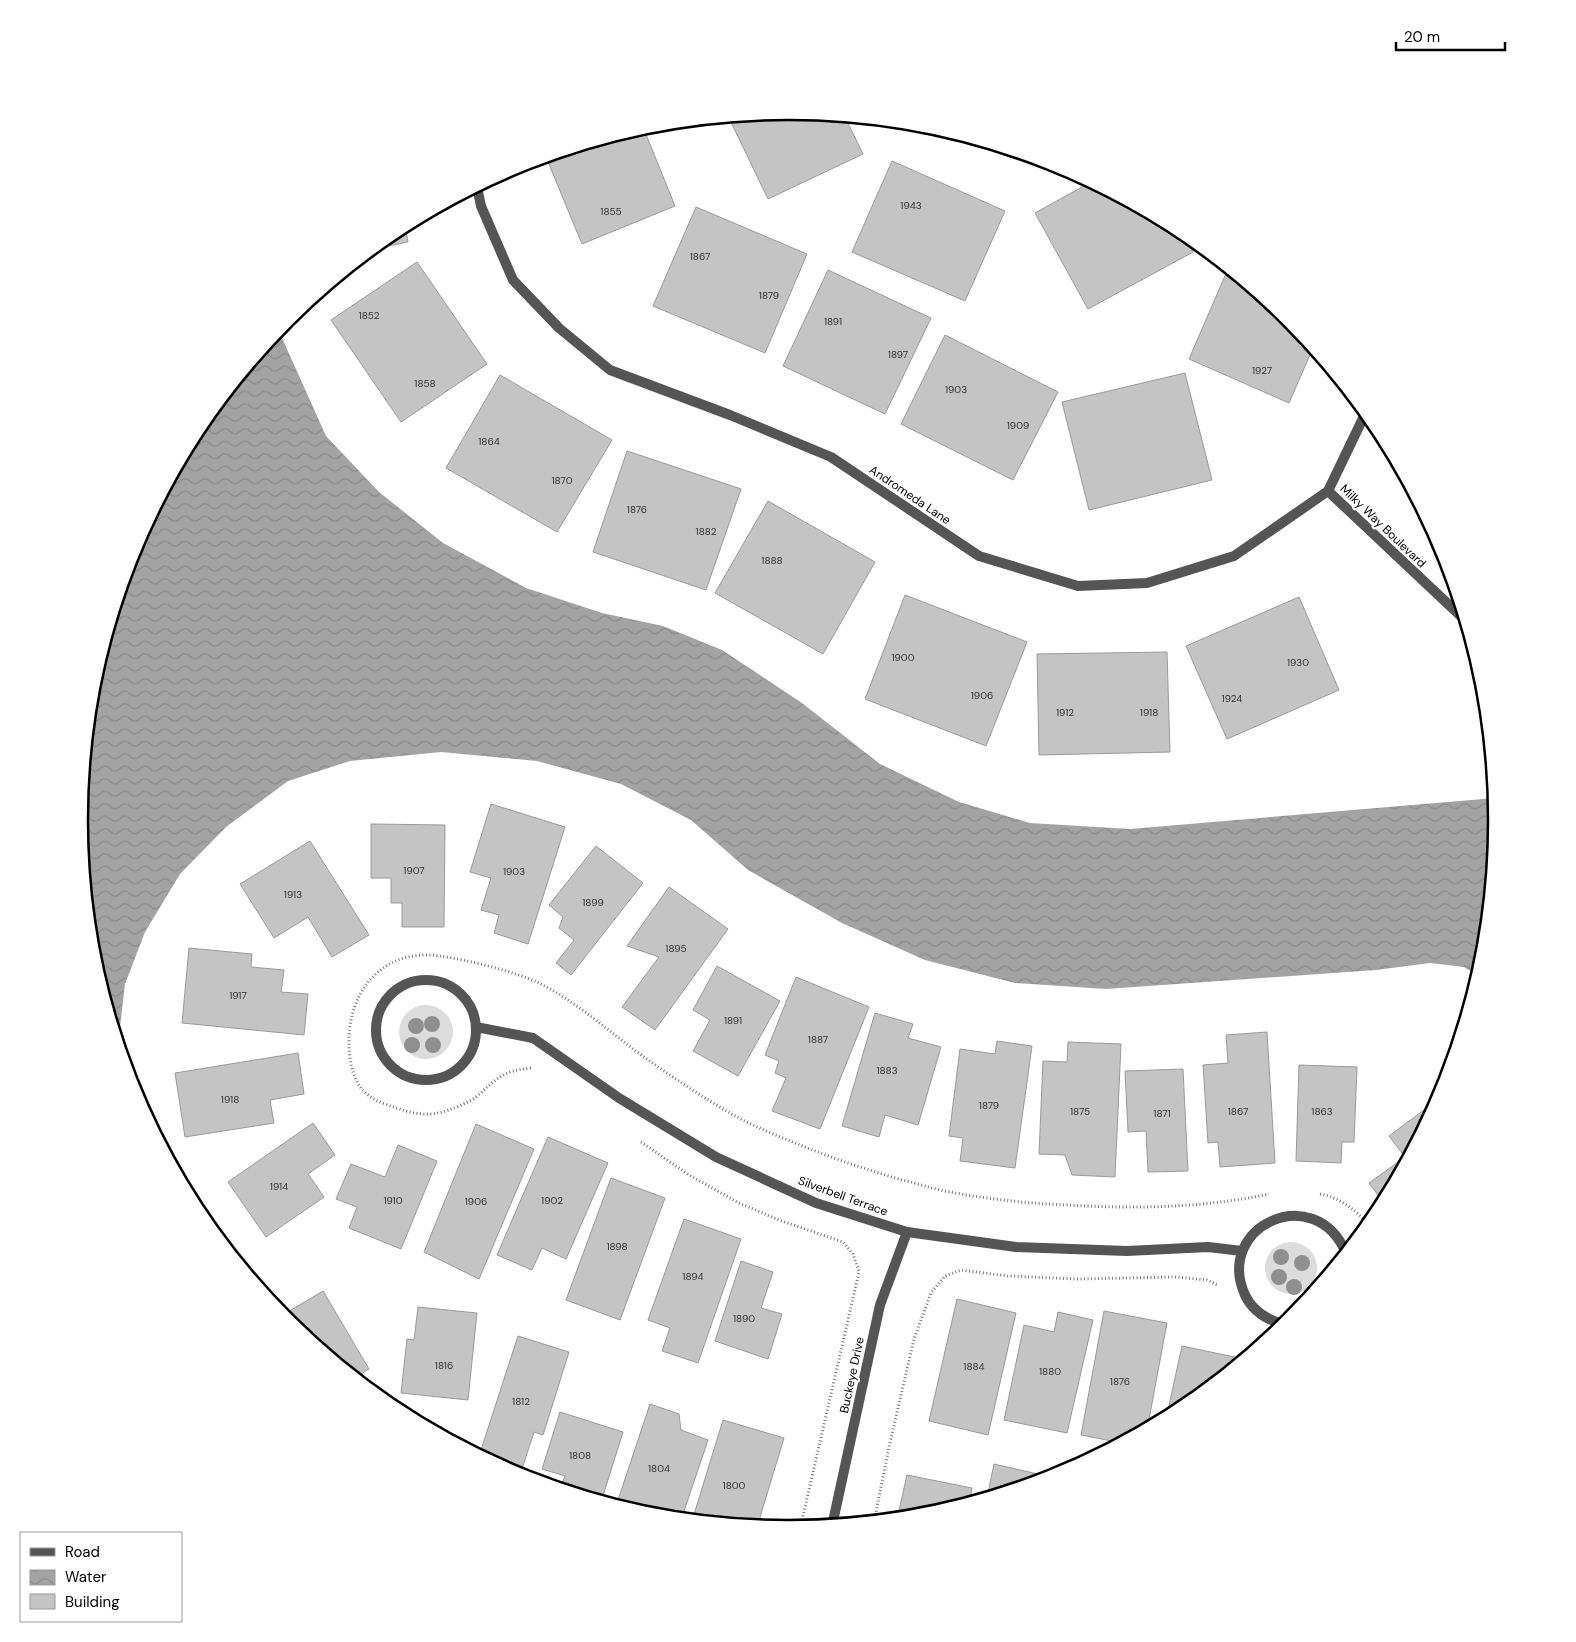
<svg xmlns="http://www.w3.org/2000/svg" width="1576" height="1642" font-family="'DM Sans',sans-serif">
<defs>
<pattern id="water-waves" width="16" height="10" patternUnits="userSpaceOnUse" patternTransform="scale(1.25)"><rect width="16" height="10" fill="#a3a3a3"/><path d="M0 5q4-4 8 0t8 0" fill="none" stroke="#8b8b8b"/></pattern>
</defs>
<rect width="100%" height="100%" fill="#fff"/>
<g fill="#dcdcdc">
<circle cx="426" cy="1032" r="27"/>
<circle cx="1291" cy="1268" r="26"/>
</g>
<path fill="url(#water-waves)" d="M278 329 326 436 379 492 443 543 526 588 602 613 663 626 722 650 802 703 880 764 959 802 1030 823 1130 829 1495 798 1497 821 1484 960 1479 976 1464 967 1430 963 1376 970 1106 989 1015 983 925 960 842 923 748 870 691 820 621 784 537 761 441 752 350 761 288 781 226 827 180 874 145 932 125 984 118 1044 92 959 79 821 92 682 133 549 198 427Z"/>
<g fill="#c4c4c4" stroke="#999">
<path d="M788 112 845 117 863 154 768 199 729 118Z"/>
<path d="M643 127 675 206 582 244 546 157Z"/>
<path d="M892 161 1005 211 965 301 852 252Z"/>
<path d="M1091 182 1182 231 1193 252 1088 309 1035 213Z"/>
<path d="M696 207 807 254 765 353 653 306Z"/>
<path d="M405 225 408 242 373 249 394 231Z"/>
<path d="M417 262 487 364 401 422 331 320Z"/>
<path d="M1228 269 1290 320 1313 348 1289 403 1189 359Z"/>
<path d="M828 270 931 318 885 414 783 366Z"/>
<path d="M945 335 1058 392 1013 480 901 424Z"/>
<path d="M1185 373 1212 480 1089 510 1062 402Z"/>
<path d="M500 375 612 440 557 532 446 468Z"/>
<path d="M627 451 741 489 706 590 593 552Z"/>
<path d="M768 501 875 562 823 654 715 593Z"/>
<path d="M905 595 1027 642 986 746 865 699Z"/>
<path d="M1299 597 1339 690 1227 739 1186 646Z"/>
<path d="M1167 652 1170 752 1039 755 1037 654Z"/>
<path d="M491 804 565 827 528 944 494 933 499 915 481 910 491 878 470 872Z"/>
<path d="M371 824 445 825 444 927H402V903H391V878H371Z"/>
<path d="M310 841 369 935 332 957 308 917 274 938 240 884Z"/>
<path d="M596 846 643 883 571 975 556 963 574 940 559 928 563 917 549 905Z"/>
<path d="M669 887 728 929 655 1030 622 1007 659 957 627 946Z"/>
<path d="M189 948 252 954 251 967 284 970 281 992 308 994 304 1035 182 1023Z"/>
<path d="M717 966 780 1001 738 1076 693 1051 710 1020 693 1010Z"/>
<path d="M796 977 869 1007 820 1129 772 1111 786 1078 775 1073 779 1061 765 1055Z"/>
<path d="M875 1013 913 1024 908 1038 941 1047 918 1125 885 1115 879 1137 842 1126Z"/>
<path d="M1267 1032 1275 1163 1220 1167 1218 1142 1208 1143 1203 1065 1228 1063 1226 1035Z"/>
<path d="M997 1041 1032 1046 1015 1168 960 1161 963 1138 949 1136 960 1049 995 1054Z"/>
<path d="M1068 1042 1121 1044 1115 1177 1072 1175 1065 1155 1039 1154 1043 1061 1067 1062Z"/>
<path d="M298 1053 304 1094 270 1100 274 1123 185 1137 175 1073Z"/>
<path d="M1299 1065 1357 1067 1354 1142H1342L1341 1163 1296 1161Z"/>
<path d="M1183 1069 1188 1171 1148 1172 1146 1131 1128 1132 1125 1071Z"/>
<path d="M1440 1098 1384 1203 1369 1183 1405 1157 1389 1136Z"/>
<path d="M313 1123 335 1155 308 1174 324 1197 266 1237 228 1182Z"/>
<path d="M476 1124 534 1149 479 1279 424 1252Z"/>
<path d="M548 1137 608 1163 566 1259 542 1248 532 1270 497 1255Z"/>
<path d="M398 1145 437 1161 401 1249 349 1228 357 1207 336 1199 351 1164 385 1177Z"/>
<path d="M611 1178 665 1198 620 1320 566 1300Z"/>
<path d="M684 1219 741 1239 698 1363 662 1351 670 1328 648 1320Z"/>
<path d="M741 1261 773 1272 761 1308 782 1314 768 1359 715 1341Z"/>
<path d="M323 1291 369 1369 359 1375 367 1388 286 1322 281 1316Z"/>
<path d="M957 1299 1016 1313 988 1435 929 1421Z"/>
<path d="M418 1307 477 1313 468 1400 401 1393 407 1339 414 1340Z"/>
<path d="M1104 1311 1167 1323 1147 1430 1122 1443 1081 1435Z"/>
<path d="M1058 1312 1093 1320 1067 1433 1004 1420 1024 1325 1054 1332Z"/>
<path d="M518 1336 569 1352 543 1435 534 1432 520 1475 504 1469 479 1456Z"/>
<path d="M1182 1346 1244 1359 1182 1411 1166 1419Z"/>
<path d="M650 1404 679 1414 681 1430 708 1440 681 1520 668 1517 667 1518 649 1517 616 1506Z"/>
<path d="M560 1412 623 1432 601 1502 560 1489 565 1476 542 1469Z"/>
<path d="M723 1420 784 1438 757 1527 692 1521Z"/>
<path d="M994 1464 1055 1478 987 1498Z"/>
<path d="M907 1475 972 1488 969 1504 926 1517 897 1519Z"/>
</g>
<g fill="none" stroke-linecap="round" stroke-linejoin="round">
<g stroke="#777" stroke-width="3" stroke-dasharray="1 2.5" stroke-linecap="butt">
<path d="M531 1068C501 1071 497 1079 476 1097 471 1101 465 1103 459 1106 430 1119 415 1115 385 1104 362 1096 353 1081 350 1057 342 999 378 947 440 956 468 960 513 971 539 983 573 1000 603 1026 633 1049 660 1069 689 1088 718 1106 742 1121 767 1132 793 1142 828 1157 865 1169 902 1180 916 1183 930 1188 945 1191 985 1199 1025 1203 1066 1205 1134 1209 1202 1208 1269 1194"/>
<path d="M641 1142 689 1175 739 1203 779 1220 843 1242 853 1254 859 1272 800 1529"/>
<path d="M1320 1194C1339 1197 1358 1211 1369 1226"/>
<path d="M874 1522 889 1447 914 1339 931 1293 945 1276 961 1270 1008 1276 1077 1279 1176 1277 1207 1280 1219 1286"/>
</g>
<g stroke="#555" stroke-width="10">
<path d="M1004 149 1015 152"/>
<path d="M477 187 481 206 513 280 559 328 610 370 730 415 831 457 979 556 1078 586 1147 583 1234 556 1328 491 1366 412"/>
<path d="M1328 491 1465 620"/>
<circle cx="426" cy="1030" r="50"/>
<path d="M476 1027 533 1038 619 1098 716 1157 816 1203 907 1232 1016 1247 1127 1251 1208 1247 1242 1251"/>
<path d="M1287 1325C1269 1321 1253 1312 1245 1295 1214 1226 1315 1180 1346 1253"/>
<path d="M832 1526 880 1305 907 1232"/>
</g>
</g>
<g fill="#8f8f8f">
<circle cx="432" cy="1024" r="8"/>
<circle cx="416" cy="1026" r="8"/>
<circle cx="412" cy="1045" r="8"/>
<circle cx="433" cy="1045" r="8"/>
<circle cx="1281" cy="1257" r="8"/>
<circle cx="1302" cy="1263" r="8"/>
<circle cx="1279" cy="1277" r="8"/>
<circle cx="1294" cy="1287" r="8"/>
</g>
<g text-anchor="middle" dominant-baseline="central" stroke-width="4.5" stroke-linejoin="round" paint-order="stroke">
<g font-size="10" fill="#313131">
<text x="911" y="205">1943</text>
<text x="611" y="211">1855</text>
<text x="700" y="256">1867</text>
<text x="769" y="295">1879</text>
<text x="369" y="315">1852</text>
<text x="833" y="321">1891</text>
<text x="898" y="354">1897</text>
<text x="1262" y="370">1927</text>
<text x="425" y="383">1858</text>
<text x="956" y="389">1903</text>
<text x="1018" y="425">1909</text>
<text x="489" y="441">1864</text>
<text x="562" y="480">1870</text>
<text x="637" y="509">1876</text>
<text x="706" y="531">1882</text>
<text x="772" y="560">1888</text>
<text x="903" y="657">1900</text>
<text x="1298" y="662">1930</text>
<text x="982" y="695">1906</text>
<text x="1232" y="698">1924</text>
<text x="1065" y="712">1912</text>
<text x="1149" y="712">1918</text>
<text x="414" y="870">1907</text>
<text x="514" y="871">1903</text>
<text x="293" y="894">1913</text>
<text x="593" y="902">1899</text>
<text x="676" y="948">1895</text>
<text x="238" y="995">1917</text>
<text x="733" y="1020">1891</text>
<text x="818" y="1039">1887</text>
<text x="887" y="1070">1883</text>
<text x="230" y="1099">1918</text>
<text x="989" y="1105">1879</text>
<text x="1080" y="1111">1875</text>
<text x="1238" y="1111">1867</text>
<text x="1322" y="1111">1863</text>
<text x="1162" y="1113">1871</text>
<text x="279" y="1186">1914</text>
<text x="393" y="1200">1910</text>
<text x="552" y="1200">1902</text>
<text x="476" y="1201">1906</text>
<text x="617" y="1246">1898</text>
<text x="693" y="1276">1894</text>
<text x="744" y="1318">1890</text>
<text x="444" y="1365">1816</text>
<text x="974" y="1366">1884</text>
<text x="1050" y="1371">1880</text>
<text x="1120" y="1381">1876</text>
<text x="521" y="1401">1812</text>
<text x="580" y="1455">1808</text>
<text x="659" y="1468">1804</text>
<text x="734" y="1485">1800</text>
</g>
<g font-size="12" fill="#000" stroke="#fff">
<text transform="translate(910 495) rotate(34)">Andromeda Lane</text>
<text transform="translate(1383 526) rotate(44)">Milky Way Boulevard</text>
<text transform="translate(843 1196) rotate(20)">Silverbell Terrace</text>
<text transform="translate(852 1375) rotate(-78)">Buckeye Drive</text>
</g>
</g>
<path d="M0 0H1576V1642H0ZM88 820a700 700 0 1 1 1400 0a700 700 0 1 1-1400 0Z" fill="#fff" fill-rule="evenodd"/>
<path fill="none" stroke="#000" stroke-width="2.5" d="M88 820a700 700 0 1 1 1400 0a700 700 0 1 1-1400 0Z"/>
<rect x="20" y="1532" width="162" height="90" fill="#ffffff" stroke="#999999"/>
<rect x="30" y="1548" width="25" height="8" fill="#555555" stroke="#999999"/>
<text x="65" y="1557" font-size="15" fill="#000000">Road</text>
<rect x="30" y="1570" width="25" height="15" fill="url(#water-waves)" stroke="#999999"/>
<text x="65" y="1582" font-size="15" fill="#000000">Water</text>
<rect x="30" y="1594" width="25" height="15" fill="#c4c4c4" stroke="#999999"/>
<text x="65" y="1607" font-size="15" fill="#000000">Building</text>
<path d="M1396 42v8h109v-8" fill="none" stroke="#000000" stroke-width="2.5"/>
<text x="1404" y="42" font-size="15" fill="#000000" stroke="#ffffff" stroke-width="4" paint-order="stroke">20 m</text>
</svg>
